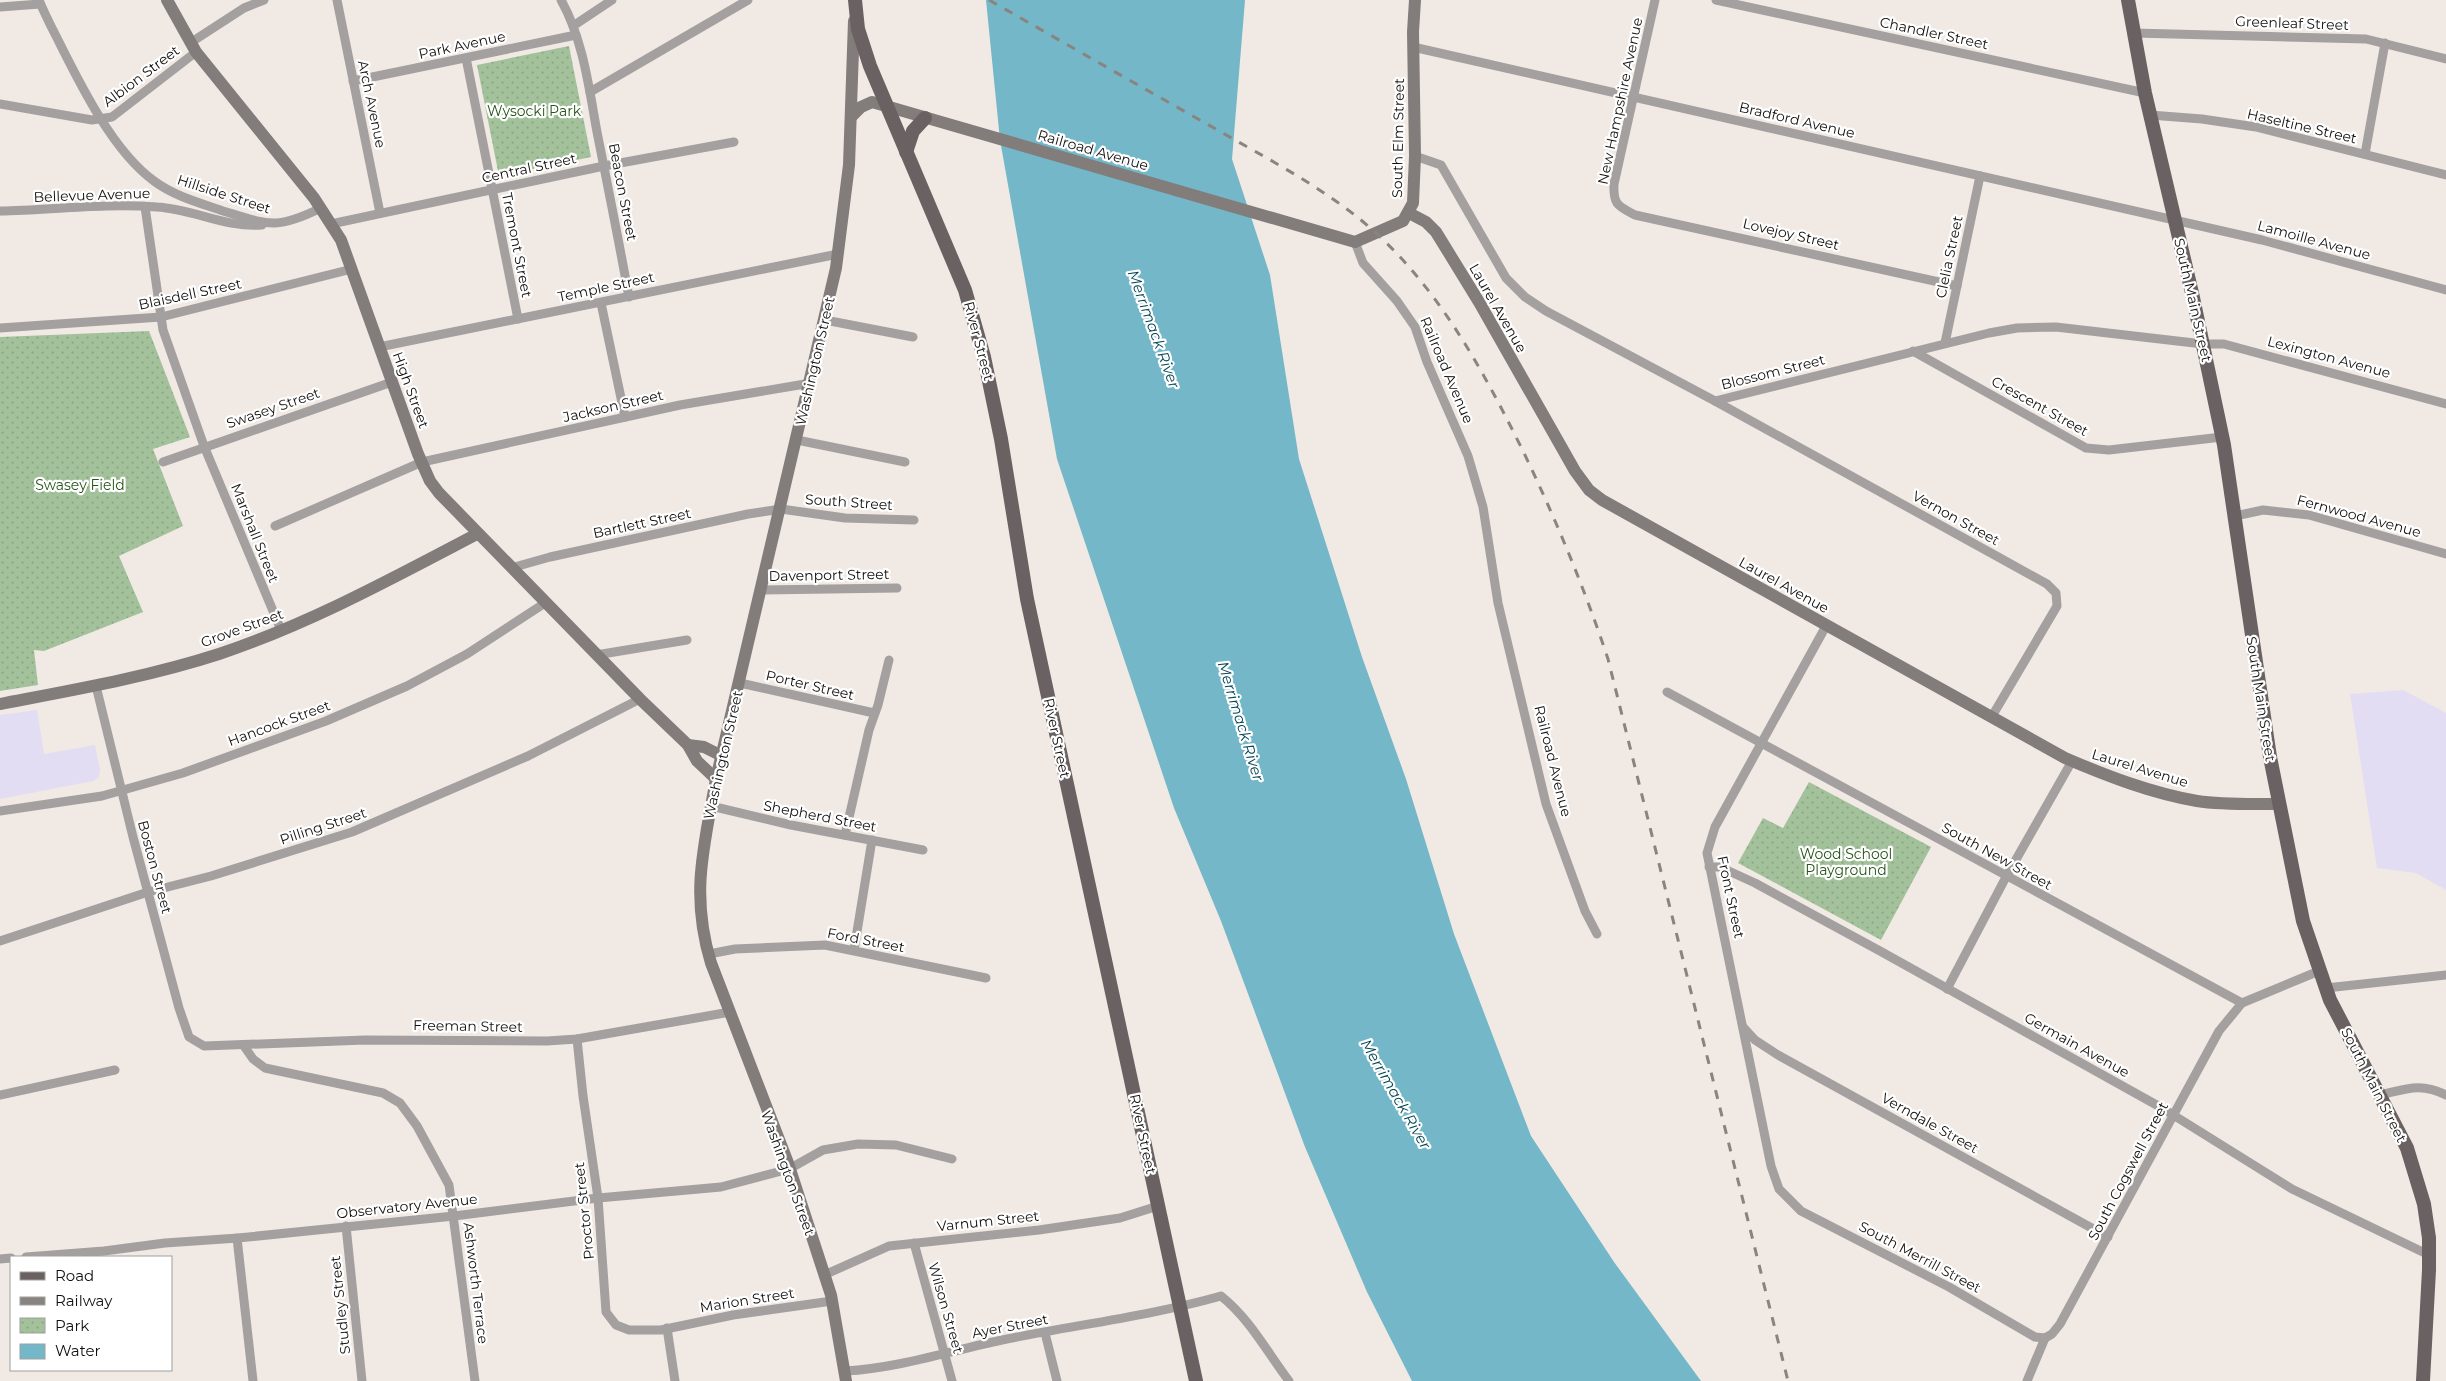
<svg xmlns="http://www.w3.org/2000/svg" width="2446" height="1381" font-family="Montserrat,sans-serif">
<defs>
<pattern id="park-dots" width="8" height="8" patternUnits="userSpaceOnUse" patternTransform="scale(1.25)"><rect width="8" height="8" fill="#a3c29b"/><path d="M2 2h.1M6 6h.1" fill="none" stroke="#8ba684" stroke-width="1.8" stroke-linecap="round"/></pattern>
</defs>
<rect width="100%" height="100%" fill="#f1e9e3"/>
<g fill="#e3ddf3">
<path d="M2403 690 2446 713V890L2416 873 2377 868 2350 694Z"/>
<path d="M37 710 44 754 95 745 100 770 99 777 93 781 0 799V715Z"/>
</g>
<g fill="url(#park-dots)">
<path d="M569 46 591 157 499 176 477 65Z"/>
<path d="M149 331 190 437 153 449 183 526 119 556 143 612 44 651 34 650 38 685 0 691V337Z"/>
<path d="M1809 782 1931 847 1881 940 1738 863 1763 818 1783 828Z"/>
</g>
<path fill="#73b7c8" d="M986 0H1245L1232 159 1270 275 1299 459 1362 657 1406 779 1454 934 1531 1136 1614 1262 1701 1381H1412L1367 1292 1305 1147 1221 921 1174 808 1057 459 1000 140Z"/>
<g fill="none" stroke-linecap="round" stroke-linejoin="round">
<g stroke="#a4a0a0" stroke-width="9">
<path d="M39 0C45 15 53 30 60 44 82 88 114 152 154 181 174 196 200 203 223 211 269 225 276 230 321 208"/>
<path d="M337 0 380 213"/>
<path d="M561 0C583 39 589 88 597 132 608 187 619 242 629 297"/>
<path d="M1655 0 1614 184C1613 205 1618 206 1635 215L1957 286"/>
<path d="M1716 0 2145 93"/>
<path d="M0 7 40 4"/>
<path d="M573 26 612 0"/>
<path d="M2134 33 2366 39 2446 59"/>
<path d="M190 43 244 8 264 0"/>
<path d="M1413 47 2262 240 2446 290"/>
<path d="M466 58 518 319"/>
<path d="M353 81 576 35"/>
<path d="M590 92 748 0"/>
<path d="M0 104 92 120 112 117 196 52"/>
<path d="M2150 115 2202 119 2256 127 2446 175"/>
<path d="M2365 154 2385 43"/>
<path d="M1415 156 1441 165 1506 278 1525 297 1546 311 1715 401 1989 333 2017 328 2056 327 2203 344H2224L2446 404"/>
<path d="M145 207 163 330 204 446 281 630"/>
<path d="M0 211C52 210 105 203 157 207 194 209 224 228 262 225"/>
<path d="M331 224 604 166 734 142"/>
<path d="M1355 242 1363 263 1397 301 1415 327 1427 362 1468 456 1483 507 1498 603 1546 804 1585 911 1597 934"/>
<path d="M601 303 625 417"/>
<path d="M825 320 913 337"/>
<path d="M0 328 161 317 352 269"/>
<path d="M1945 343 1980 176"/>
<path d="M379 347 838 254"/>
<path d="M1913 351 2086 448 2109 450 2222 437"/>
<path d="M1715 401 2000 558 2047 584 2056 593 2057 606 1991 718"/>
<path d="M797 440 905 462"/>
<path d="M163 462 392 382"/>
<path d="M2235 516 2263 510 2309 515 2446 554"/>
<path d="M275 526 422 462 680 405 811 383"/>
<path d="M511 568 550 557 748 514 781 509 845 518 914 520"/>
<path d="M762 590 897 588"/>
<path d="M1826 626 1715 827 1707 853 1771 1166 1779 1189 1801 1211 1949 1287 2035 1337 2045 1338"/>
<path d="M596 655 687 640"/>
<path d="M740 683 874 713"/>
<path d="M96 686 133 837 179 1008 189 1037 204 1046 365 1040 547 1041 577 1039 730 1012"/>
<path d="M1667 692 2242 1003 2319 971"/>
<path d="M711 806 791 825 923 850"/>
<path d="M0 811 102 796 183 773 326 721 407 686 467 654 545 603"/>
<path d="M845 835 869 730 878 705 889 660"/>
<path d="M1709 867H1720L1755 883 1880 951 2162 1108 2292 1189 2429 1255"/>
<path d="M0 941 148 892 211 876 352 832 528 756 640 699"/>
<path d="M854 950 872 840"/>
<path d="M709 954 735 949 825 945 986 978"/>
<path d="M2326 988 2446 975"/>
<path d="M1947 989 2006 877 2072 761"/>
<path d="M1743 1027 1755 1040 1778 1055 2108 1237"/>
<path d="M577 1039 583 1096 598 1198 606 1312 616 1325 629 1330H661L733 1315 832 1301"/>
<path d="M244 1046 253 1059 265 1068 383 1093 400 1103 417 1126 449 1185 475 1381"/>
<path d="M0 1095 115 1070"/>
<path d="M2380 1095C2406 1089 2421 1082 2446 1095"/>
<path d="M346 1226 362 1381"/>
<path d="M237 1238 253 1381"/>
<path d="M914 1243 952 1381"/>
<path d="M26 1257 104 1251 165 1243 238 1238 454 1216 598 1198 721 1187 789 1169 823 1150 858 1144 896 1145 952 1159"/>
<path d="M0 1259 11 1258"/>
<path d="M824 1275 889 1246 1039 1230 1120 1218 1158 1206"/>
<path d="M667 1328 675 1381"/>
<path d="M1045 1333 1057 1381"/>
<path d="M2045 1338 2052 1334 2060 1324 2219 1031 2242 1003"/>
<path d="M845 1371C899 1368 949 1351 1002 1340 1075 1325 1150 1316 1221 1296 1250 1319 1267 1352 1289 1381"/>
<path d="M2027 1381 2045 1338"/>
</g>
<g stroke="#827c7b" stroke-width="12">
<path d="M167 0 196 52 314 198 341 240 418 454 430 481 439 493 640 699 688 745 697 761 716 779"/>
<path d="M851 117 861 107 872 102 1355 242 1403 221 1413 203 1415 156 1413 32 1415 0"/>
<path d="M1409 213 1426 222 1436 232 1479 302 1575 471 1589 490 1602 500 2065 758C2107 776 2151 793 2197 801 2223 805 2251 804 2278 804"/>
<path d="M0 704C73 690 148 677 219 654 309 624 393 578 477 534"/>
<path d="M688 745 704 747 722 756"/>
<path d="M846 1381 831 1295 788 1163 711 963C690 894 704 847 716 779L836 268 849 165 854 21"/>
</g>
<g stroke="#6a6262" stroke-width="14">
<path d="M855 0 858 29 870 66 965 290 984 357 1001 439 1027 599 1196 1381"/>
<path d="M2128 0 2145 93 2192 293 2224 445 2270 757 2303 921 2330 1000 2407 1148 2424 1204 2429 1238V1270L2423 1381"/>
<path d="M906 152 913 131 925 118"/>
</g>
<path stroke="#8a8480" stroke-width="3" stroke-dasharray="9 9" stroke-linecap="butt" d="M989 0C1061 41 1134 83 1207 124 1257 153 1310 180 1356 216 1433 277 1481 366 1524 453 1556 520 1584 587 1608 659L1788 1381"/>
</g>
<g text-anchor="middle" dominant-baseline="central" stroke-width="4.5" stroke-linejoin="round" paint-order="stroke">
<g font-size="14" fill="#120f0d" stroke="#fff">
<text transform="translate(2292 23) rotate(2)">Greenleaf Street</text>
<text transform="translate(1934 33) rotate(12)">Chandler Street</text>
<text transform="translate(462 45) rotate(-12)">Park Avenue</text>
<text transform="translate(141 76) rotate(-37)">Albion Street</text>
<text transform="translate(1620 101) rotate(-78)">New Hampshire Avenue</text>
<text transform="translate(372 104) rotate(78)">Arch Avenue</text>
<text transform="translate(1797 120) rotate(13)">Bradford Avenue</text>
<text transform="translate(2302 126) rotate(13)">Haseltine Street</text>
<text transform="translate(1398 138) rotate(-89)">South Elm Street</text>
<text transform="translate(1093 150) rotate(16)">Railroad Avenue</text>
<text transform="translate(529 168) rotate(-12)">Central Street</text>
<text transform="translate(623 192) rotate(79)">Beacon Street</text>
<text transform="translate(224 194) rotate(18)">Hillside Street</text>
<text transform="translate(92 195) rotate(-2)">Bellevue Avenue</text>
<text transform="translate(1791 234) rotate(13)">Lovejoy Street</text>
<text transform="translate(2314 240) rotate(15)">Lamoille Avenue</text>
<text transform="translate(517 245) rotate(79)">Tremont Street</text>
<text transform="translate(1949 257) rotate(-78)">Clelia Street</text>
<text transform="translate(606 287) rotate(-12)">Temple Street</text>
<text transform="translate(190 294) rotate(-12)">Blaisdell Street</text>
<text transform="translate(2193 300) rotate(77)">South Main Street</text>
<text transform="translate(1498 308) rotate(60)">Laurel Avenue</text>
<text transform="translate(979 341) rotate(75)">River Street</text>
<text transform="translate(2329 357) rotate(15)">Lexington Avenue</text>
<text transform="translate(815 361) rotate(-77)">Washington Street</text>
<text transform="translate(1447 370) rotate(67)">Railroad Avenue</text>
<text transform="translate(1773 372) rotate(-14)">Blossom Street</text>
<text transform="translate(411 390) rotate(70)">High Street</text>
<text transform="translate(613 406) rotate(-13)">Jackson Street</text>
<text transform="translate(2040 406) rotate(29)">Crescent Street</text>
<text transform="translate(273 408) rotate(-19)">Swasey Street</text>
<text transform="translate(849 502) rotate(4)">South Street</text>
<text transform="translate(2359 516) rotate(15)">Fernwood Avenue</text>
<text transform="translate(1956 518) rotate(29)">Vernon Street</text>
<text transform="translate(642 523) rotate(-12)">Bartlett Street</text>
<text transform="translate(255 533) rotate(68)">Marshall Street</text>
<text transform="translate(829 575) rotate(-1)">Davenport Street</text>
<text transform="translate(1784 585) rotate(29)">Laurel Avenue</text>
<text transform="translate(242 628) rotate(-20)">Grove Street</text>
<text transform="translate(810 685) rotate(13)">Porter Street</text>
<text transform="translate(2261 699) rotate(81)">South Main Street</text>
<text transform="translate(279 723) rotate(-20)">Hancock Street</text>
<text transform="translate(1057 738) rotate(78)">River Street</text>
<text transform="translate(723 755) rotate(-77)">Washington Street</text>
<text transform="translate(1553 761) rotate(76)">Railroad Avenue</text>
<text transform="translate(2140 768) rotate(17)">Laurel Avenue</text>
<text transform="translate(820 816) rotate(11)">Shepherd Street</text>
<text transform="translate(323 826) rotate(-18)">Pilling Street</text>
<text transform="translate(1997 856) rotate(29)">South New Street</text>
<text transform="translate(155 867) rotate(75)">Boston Street</text>
<text transform="translate(1731 897) rotate(78)">Front Street</text>
<text transform="translate(866 940) rotate(11)">Ford Street</text>
<text transform="translate(468 1026) rotate(1)">Freeman Street</text>
<text transform="translate(2077 1045) rotate(29)">Germain Avenue</text>
<text transform="translate(2374 1085) rotate(63)">South Main Street</text>
<text transform="translate(1930 1123) rotate(29)">Verndale Street</text>
<text transform="translate(1143 1134) rotate(78)">River Street</text>
<text transform="translate(2128 1171) rotate(-62)">South Cogswell Street</text>
<text transform="translate(788 1173) rotate(70)">Washington Street</text>
<text transform="translate(407 1206) rotate(-6)">Observatory Avenue</text>
<text transform="translate(584 1211) rotate(-96)">Proctor Street</text>
<text transform="translate(988 1221) rotate(-6)">Varnum Street</text>
<text transform="translate(1920 1257) rotate(28)">South Merrill Street</text>
<text transform="translate(476 1283) rotate(83)">Ashworth Terrace</text>
<text transform="translate(747 1300) rotate(-9)">Marion Street</text>
<text transform="translate(340 1305) rotate(-96)">Studley Street</text>
<text transform="translate(946 1308) rotate(74)">Wilson Street</text>
<text transform="translate(1010 1326) rotate(-11)">Ayer Street</text>
</g>
<g font-size="14" fill="#275418" stroke="#fff">
<text x="534" y="111">Wysocki Park</text>
<text x="80" y="485">Swasey Field</text>
<text x="1846" y="854">Wood School<tspan x="1846" dy="16">Playground</tspan></text>
</g>
<g font-size="15" font-style="italic" fill="#054652" stroke="#fff">
<text transform="translate(1154 329) rotate(70)">Merrimack River</text>
<text transform="translate(1241 721) rotate(73)">Merrimack River</text>
<text transform="translate(1396 1094) rotate(60)">Merrimack River</text>
</g>
</g>
<rect x="10" y="1256" width="162" height="115" fill="#ffffff" stroke="#a09f9e"/>
<rect x="20" y="1272" width="25" height="8" fill="#6a6262" stroke="#a09f9e"/>
<text x="55" y="1281" font-size="15" fill="#120f0d">Road</text>
<rect x="20" y="1297" width="25" height="8" fill="#8a8480" stroke="#a09f9e"/>
<text x="55" y="1306" font-size="15" fill="#120f0d">Railway</text>
<rect x="20" y="1318" width="25" height="15" fill="url(#park-dots)" stroke="#a09f9e"/>
<text x="55" y="1331" font-size="15" fill="#120f0d">Park</text>
<rect x="20" y="1344" width="25" height="15" fill="#73b7c8" stroke="#a09f9e"/>
<text x="55" y="1356" font-size="15" fill="#120f0d">Water</text>
</svg>
